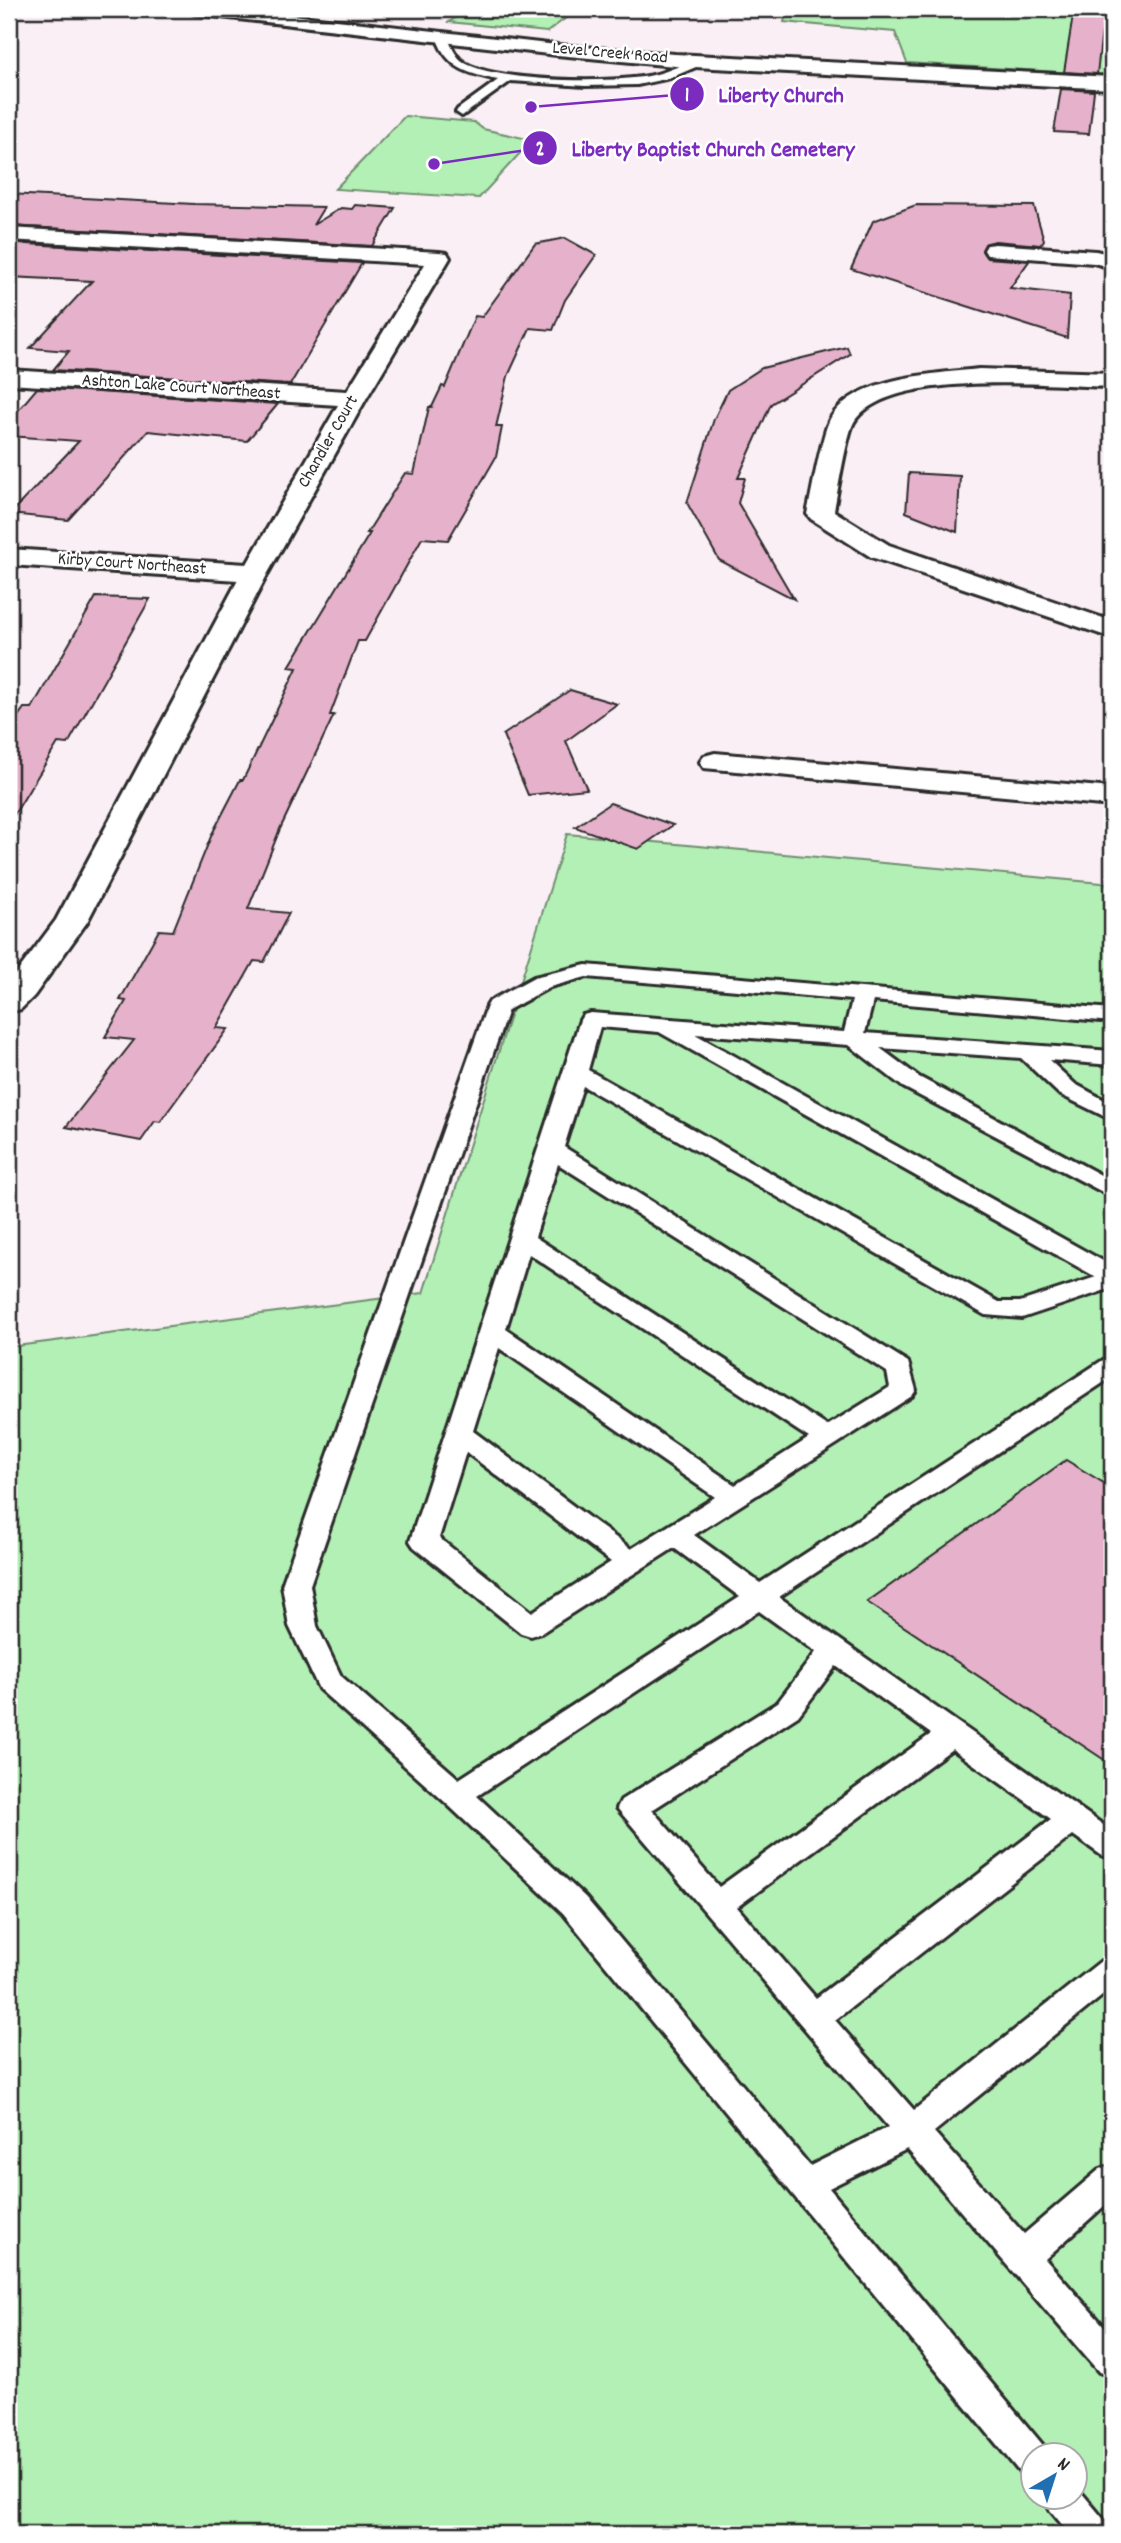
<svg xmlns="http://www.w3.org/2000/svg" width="1121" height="2543" font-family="Dekko,sans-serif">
<rect width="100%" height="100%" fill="#faeff5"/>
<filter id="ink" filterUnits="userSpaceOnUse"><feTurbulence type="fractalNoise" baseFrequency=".0143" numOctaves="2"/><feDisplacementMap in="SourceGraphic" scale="14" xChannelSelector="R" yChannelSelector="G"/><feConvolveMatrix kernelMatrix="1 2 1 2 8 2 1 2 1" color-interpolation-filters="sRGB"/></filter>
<g filter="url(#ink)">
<g fill="#b3f0b5" stroke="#6f8e70" stroke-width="2" fill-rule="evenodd">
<path d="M468 9H578L547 32 449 22Z"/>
<path d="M788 9H1112V75L907 63 895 32 784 22Z"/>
<path d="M405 116 474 122 483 129 532 140 479 198 335 189Z"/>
<path d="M567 834 1112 884V2534H9V1347L423 1293ZM1034 2456H1076V2498H1034Z"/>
</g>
<g fill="#e6b1cb" stroke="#2b2b2b" stroke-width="2">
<path d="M1074 9 1104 13 1097 74 1064 72Z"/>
<path d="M1061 89 1094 91 1089 134 1054 132Z"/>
<path d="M9 194 194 204 324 207 313 225 341 208 352 209 355 205 395 208 372 246 9 226Z"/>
<path d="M916 205 1034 206 1044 240 1040 245 995 241 985 244 982 251 987 258 1029 261 1010 288 1070 295 1067 338 851 269 873 221Z"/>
<path d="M565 238 596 255 565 300 553 330 530 328 508 376 496 427H502L496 457 448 540 422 538 365 641H358L330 715H334L280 829 248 909 289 913 264 962 254 961 216 1028 228 1029 160 1122 155 1121 141 1141 66 1127 134 1040 105 1037 126 1001 120 1000 159 930 173 931 212 834 240 780H243L297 668 289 667 370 533H367L405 473 414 474 429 407H432L442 386 445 387 475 316 482 317 535 244Z"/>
<path d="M9 243 362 263 290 385 53 370 69 351 30 348 92 281 9 277Z"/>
<path d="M847 347 850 354 771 404 738 478H745L738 503 794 599 719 560 687 503 714 419 728 390 762 368Z"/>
<path d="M37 388 278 404 247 441 148 431 68 520 10 514 79 441 9 436V421Z"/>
<path d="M909 473 960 476 957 532 906 512Z"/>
<path d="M96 597 150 599 68 744 58 743 9 823V729L24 708H32Z"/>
<path d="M570 690 617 704 566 741 587 789 528 795 503 735Z"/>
<path d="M610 803 673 825 638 849 575 827Z"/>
<path d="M1066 1460 1112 1488V1765L867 1602Z"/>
</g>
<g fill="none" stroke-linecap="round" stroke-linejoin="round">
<defs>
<g id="service">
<path d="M439 37H447C452 46 455 57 465 63 498 82 615 84 653 75 670 71 687 62 704 57L710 61 670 78 637 85 585 86 511 81 462 116 456 112 458 109 498 80C469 74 448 69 437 39Z"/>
<path d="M586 965 1112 1009V1022L873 1001 865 1033 1112 1051V1065L1049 1060 1075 1084 1112 1104V1120L1059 1094 1021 1058 880 1048 919 1077 1112 1181V1197L903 1087 849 1045 695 1034 1112 1266V1288L1022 1318 985 1315 583 1086 564 1147 908 1362 916 1390 912 1396 694 1535 760 1583 1103 1360 1112 1358V1377L779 1597 1112 1831V1858L1101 1855 1073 1835 835 2020 914 2110 1101 1961 1112 1958V1988L934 2132 1024 2234 1100 2169 1112 2165V2199L1045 2259 1112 2335V2377L1099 2372 907 2149 829 2188 1047 2450 1050 2456H1034V2479L1021 2474 563 1913 446 1803 319 1689 289 1626 282 1585 487 1006 490 1001 534 977ZM586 977 852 1000 844 1032 591 1013 583 1015 580 1020 410 1541 414 1547 521 1633 531 1636 541 1633 674 1548 740 1597 459 1779 341 1676 317 1626 310 1585 508 1010 550 987ZM600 1027 659 1032 1096 1277 1020 1302H999L588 1070ZM558 1164 887 1372 890 1387 827 1426 535 1237ZM529 1254 809 1438 735 1485 506 1329ZM499 1348 715 1497 631 1549 473 1431ZM466 1452 611 1562 532 1612 439 1538ZM759 1611 816 1652 778 1702 621 1800 617 1808 888 2127 810 2166 585 1897 477 1796ZM836 1666 931 1734 719 1887 652 1810 798 1716ZM952 1749 1051 1819 816 1998 737 1907Z"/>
<path d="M1076 2486 1106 2522 1112 2534H1070L1050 2510 1044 2498H1076Z"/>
</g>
<g id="minor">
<path d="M9 228 439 252 447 253 450 258 366 399 268 573 87 922 34 996 21 1009 9 1012V983L56 920 238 580 9 565V549L247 564 338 405 9 384V370L347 391 425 264 9 240Z"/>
<path d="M995 244 1096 251 1112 255V268L1094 263 987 255 984 250 987 245Z"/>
<path d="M979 369 1112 373V387C1053 386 889 368 854 422 847 433 837 495 834 511L889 545 1112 621V638L871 557 811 519 807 514C812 492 821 436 830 419 855 376 935 374 979 369Z"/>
<path d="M715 753 1112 788V806L704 768 700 762 704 756Z"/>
</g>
<path id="tertiary" d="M185 9H239L557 45 675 54 1112 77V89L675 66 557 55 194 14Z"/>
</defs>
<use href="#service" stroke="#2b2b2b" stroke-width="6"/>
<use href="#minor" stroke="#2b2b2b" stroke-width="6"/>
<use href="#tertiary" stroke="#2b2b2b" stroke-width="6"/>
<use href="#service" fill="#fff" fill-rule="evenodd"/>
<use href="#minor" fill="#fff" fill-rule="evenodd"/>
<use href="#tertiary" fill="#fff" fill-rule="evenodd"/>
</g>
</g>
<g text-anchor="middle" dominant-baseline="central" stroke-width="5" stroke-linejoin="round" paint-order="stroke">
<g font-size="18" fill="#2b2b2b" stroke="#fff">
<text transform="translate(610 54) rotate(5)">Level Creek Road</text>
<text transform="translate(181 388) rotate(4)">Ashton Lake Court Northeast</text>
<text transform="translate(329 442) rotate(-60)">Chandler Court</text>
<text transform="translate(132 565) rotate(4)">Kirby Court Northeast</text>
</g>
</g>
<path fill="none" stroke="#7b2cbf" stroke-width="2.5" d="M531 107L687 94M434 164L540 148"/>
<g fill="#7b2cbf" stroke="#fff" stroke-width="2.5">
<circle cx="531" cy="107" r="7"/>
<circle cx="434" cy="164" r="7"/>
<circle cx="687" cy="94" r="18"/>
<circle cx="540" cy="148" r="18"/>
</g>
<g font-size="21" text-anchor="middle" font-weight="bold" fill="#fff">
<text x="687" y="101">1</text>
<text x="540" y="155">2</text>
</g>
<g font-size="23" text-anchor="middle" font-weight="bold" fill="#7b2cbf" stroke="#fff" stroke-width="5" stroke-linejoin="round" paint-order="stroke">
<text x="781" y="102">Liberty Church</text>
<text x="713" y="156">Liberty Baptist Church Cemetery</text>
</g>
<rect width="1121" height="2543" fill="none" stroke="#fff" stroke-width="35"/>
<rect x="18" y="18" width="1086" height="2508" fill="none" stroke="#2b2b2b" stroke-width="2.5" filter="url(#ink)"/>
<g transform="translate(1054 2476) rotate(39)"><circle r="33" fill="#ffffff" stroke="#aaaaaa" stroke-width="2"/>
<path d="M0-5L12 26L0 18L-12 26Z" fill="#1f6fb2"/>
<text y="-10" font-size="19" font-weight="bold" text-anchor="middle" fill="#2b2b2b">N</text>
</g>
</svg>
